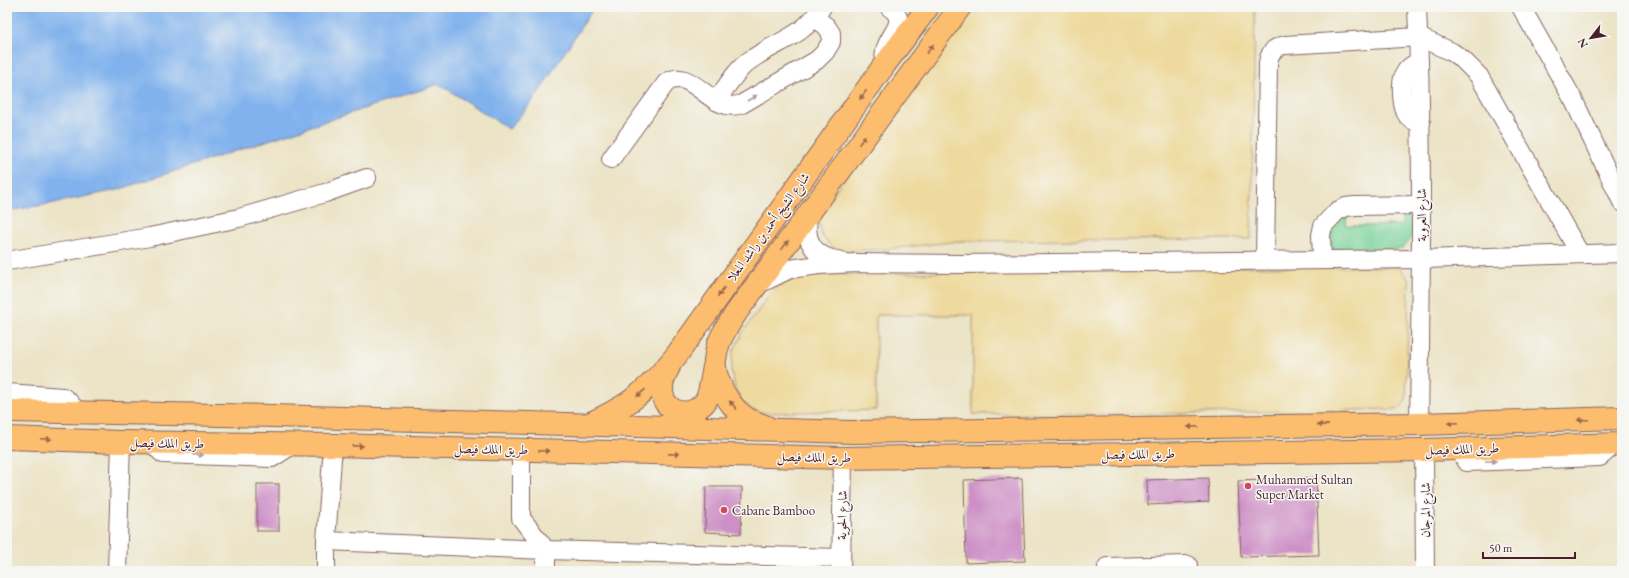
<svg xmlns="http://www.w3.org/2000/svg" width="1629" height="578" font-family="'EB Garamond',Amiri,serif">
<rect width="100%" height="100%" fill="#f6f6f2"/>
<filter id="ink" filterUnits="userSpaceOnUse"><feTurbulence type="fractalNoise" baseFrequency=".025" numOctaves="2"/><feDisplacementMap in="SourceGraphic" scale="8" xChannelSelector="R" yChannelSelector="G"/><feConvolveMatrix kernelMatrix="1 2 1 2 8 2 1 2 1" color-interpolation-filters="sRGB"/></filter>
<filter id="wash" filterUnits="userSpaceOnUse"><feTurbulence type="fractalNoise" baseFrequency=".012" numOctaves="4" result="noise"/><feDisplacementMap in="SourceGraphic" scale="16" xChannelSelector="R" yChannelSelector="G"/><feGaussianBlur stdDeviation="0.9" result="paint"/><feColorMatrix in="noise" values="0 0 0 0 0 0 0 0 0 0 0 0 0 0 0 0 0 1.4 0 .05"/><feComposite in="paint" operator="in"/></filter>
<g filter="url(#wash)">
<rect width="100%" height="100%" fill="#ece4c7"/>
<path fill="#77d197" stroke="#607861" d="M1402 214C1413 215 1414 230 1411 238 1409 242 1405 246 1403 249L1334 251 1331 247V230L1344 215H1347L1346 226 1402 225Z"/>
<g fill="#eeda9e" stroke="#9c7c64">
<path d="M969 7H1255L1251 239 961 241 888 249 845 251 832 247 822 236 819 223 823 208Z"/>
<path d="M1212 267H1399L1409 279 1406 400 1399 409 1099 415 973 414V315H876V410L768 413 753 410 741 400 735 387 731 370 733 352 743 332 768 297 780 285 803 275Z"/>
</g>
<path fill="#81b2ed" stroke="#66688c" d="M7 7H594L535 98 509 129 439 84 117 190 49 204 7 211Z"/>
<g id="blocks">
<g fill="#cd8fc6">
<path d="M1022 478 1025 561 966 563 964 480Z"/>
<path d="M1208 478 1209 502 1148 505 1147 480Z"/>
<path d="M1316 478 1319 555 1241 557 1238 481Z"/>
<rect x="257" y="484" width="22" height="47"/>
<path d="M706 487H742L741 534 705 532Z"/>
</g>
</g>
</g>
<g filter="url(#ink)">
<use href="#blocks" fill-opacity="0" stroke="#836462" stroke-width="1"/>
<g fill="none" stroke-linecap="round" stroke-linejoin="round">
<defs>
<g id="minor">
<path d="M1417 7C1423 146 1421 285 1419 424"/>
<path d="M1521 7 1574 101 1622 202"/>
<path d="M1419 62C1403 67 1401 79 1402 95 1403 109 1405 120 1421 123"/>
<path d="M885 63C884 57 884 51 887 45 893 30 908 20 889 7"/>
<path d="M716 101C726 88 736 70 749 61 778 40 801 39 822 7"/>
<path d="M611 159 666 83C692 64 711 116 742 104L817 60 825 52 831 42V33L826 26 815 18"/>
<path d="M809 212C803 240 812 257 841 261"/>
<path d="M1265 260 1268 64C1269 53 1274 47 1285 45L1419 37 1452 52 1462 59 1479 76 1580 254"/>
<path d="M1322 260 1321 235 1323 226 1337 211 1346 207 1354 206 1421 205"/>
<path d="M7 261 150 237 239 218 325 193 367 178"/>
<path d="M757 285 790 269 819 265 856 263 962 264 1422 259 1622 253"/>
<path d="M7 393 63 397 69 402 78 412"/>
<path d="M150 442 163 454 272 458 292 445"/>
<path d="M1459 449 1467 462 1600 457 1615 444"/>
<path d="M521 450V518L546 550 841 558"/>
<path d="M1424 450 1425 571"/>
<path d="M326 541 546 550V571"/>
<path d="M117 571 121 442"/>
<path d="M326 571V541L333 445"/>
<path d="M841 571 843 458"/>
<path d="M1107 571V567L1188 565V571"/>
</g>
<g id="major">
<path d="M669 367C665 374 661 382 662 390 662 408 680 417 695 410 698 408 702 406 705 402 710 395 712 376 714 367"/>
<path d="M7 411 273 416 853 432 1419 424 1622 418"/>
<path d="M589 424C605 416 623 408 637 396 652 385 664 370 676 356L885 64 928 7"/>
<path d="M767 427C758 423 749 421 742 415 729 405 717 383 715 367 714 362 716 354 717 349 720 336 729 324 736 313L960 7"/>
<path d="M7 438 121 442 333 445 843 458 1424 450 1622 444"/>
</g>
</defs>
<use href="#minor" stroke="#836462" stroke-width="20"/>
<use href="#major" stroke="#836462" stroke-width="24"/>
<use href="#minor" stroke="#fff" stroke-width="18"/>
<use href="#major" stroke="#fcbd6e" stroke-width="22"/>
</g>
<defs><path id="oneway-solid" d="M-6-.8H1V-3.2L6.5 0L1 3.2V.8H-6Z"/></defs>
<g fill="#9a6649">
<use href="#oneway-solid" transform="translate(930 49) rotate(-54)"/>
<use href="#oneway-solid" transform="translate(863 95) rotate(126)"/>
<use href="#oneway-solid" transform="translate(862 140) rotate(-54)"/>
<use href="#oneway-solid" transform="translate(785 245) rotate(-54)"/>
<use href="#oneway-solid" transform="translate(721 292) rotate(126)"/>
<use href="#oneway-solid" transform="translate(641 393) rotate(139)"/>
<use href="#oneway-solid" transform="translate(733 405) rotate(-130)"/>
<use href="#oneway-solid" transform="translate(1583 420) rotate(178)"/>
<use href="#oneway-solid" transform="translate(1453 423) rotate(178)"/>
<use href="#oneway-solid" transform="translate(1323 425) rotate(179)"/>
<use href="#oneway-solid" transform="translate(1193 427) rotate(179)"/>
<use href="#oneway-solid" transform="translate(46 439) rotate(2)"/>
<use href="#oneway-solid" transform="translate(358 446) rotate(1)"/>
<use href="#oneway-solid" transform="translate(544 451) rotate(2)"/>
<use href="#oneway-solid" transform="translate(674 454) rotate(1)"/>
</g>
<g fill="#ae9aa0">
<use href="#oneway-solid" transform="translate(752 98) rotate(-30)"/>
<use href="#oneway-solid" transform="translate(198 455) rotate(2)"/>
<use href="#oneway-solid" transform="translate(1491 461) rotate(-2)"/>
</g>
</g>
<g fill="#d1495b" stroke="#f6f6f2" stroke-width="1.5">
<circle cx="1248" cy="486" r="4"/>
<circle cx="724" cy="510" r="4"/>
</g>
<g text-anchor="middle" dominant-baseline="central" stroke-width="3" stroke-linejoin="round" paint-order="stroke">
<g font-size="13" fill="#4a1f2b" stroke="#f6f6f2">
<text transform="translate(1421 215) rotate(-90)">شارع العروبة</text>
<text transform="translate(768 227) rotate(-54)">شارع الشيخ أحمد بن راشد المعلا</text>
<text transform="translate(167 443) rotate(1)">طريق الملك فيصل</text>
<text transform="translate(491 449) rotate(1)">طريق الملك فيصل</text>
<text transform="translate(1462 449) rotate(-2)">طريق الملك فيصل</text>
<text transform="translate(1138 454) rotate(-1)">طريق الملك فيصل</text>
<text transform="translate(814 457) rotate(1)">طريق الملك فيصل</text>
<text transform="translate(1425 510) rotate(-90)">شارع المرجان</text>
<text transform="translate(842 515) rotate(-89)">شارع الحوية</text>
</g>
<g font-size="13" fill="#4a1f2b" stroke="#f6f6f2" text-anchor="start">
<text x="1256" y="479">Muhammed Sultan<tspan x="1256" dy="15">Super Market</tspan></text>
<text x="732" y="510">Cabane Bamboo</text>
</g>
</g>
<rect width="1629" height="578" fill="none" stroke="#f6f6f2" stroke-width="24"/>
<g transform="translate(1591 38) rotate(239)" stroke="#f6f6f2" stroke-width="3" paint-order="stroke">
<path d="M0-3L7 15L0 10L-7 15Z" fill="#4a1f2b"/>
<text y="-6" font-size="11" font-weight="bold" text-anchor="middle" fill="#4a1f2b">N</text>
</g>
<path d="M1483 552v6h92v-6" fill="none" stroke="#4a1f2b" stroke-width="2"/>
<text x="1489" y="552" font-size="12" fill="#4a1f2b" stroke="#f6f6f2" stroke-width="3" paint-order="stroke">50 m</text>
</svg>
